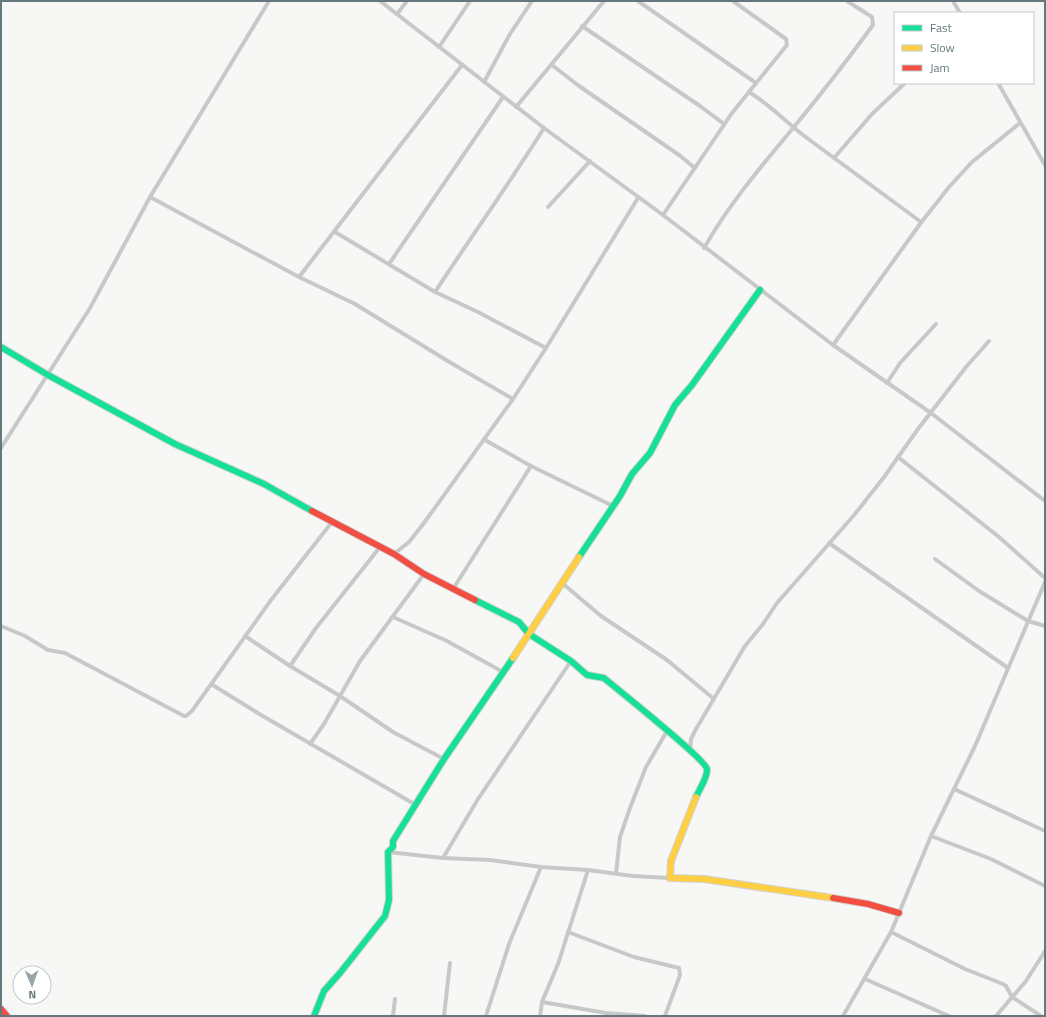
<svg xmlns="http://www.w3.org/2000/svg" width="1046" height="1017" font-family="'Titillium Web',sans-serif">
<rect width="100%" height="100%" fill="#f7f7f6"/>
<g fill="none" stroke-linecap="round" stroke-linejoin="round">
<defs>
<g id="fast">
<path d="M1 347 48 375 175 444 264 484 312 511"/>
<path d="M579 557 620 496 632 474 650 453 675 405 692 385 760 290"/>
<path d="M475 600 519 622 529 634 571 661 587 675 604 678C617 689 705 759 707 769 708 777 699 790 696 797"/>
<path d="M314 1016 324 991 340 973 385 916 389 900 388 852 393 847V841L444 759 513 658"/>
</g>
<g id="slow">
<path d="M513 658 579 557"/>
<path d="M696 797 671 861 670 878 704 879 833 898"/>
</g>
<g id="jam">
<path d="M312 511 394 554 424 574 475 600"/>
<path d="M833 898 868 904 899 913"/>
<path d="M1 1009 7 1016"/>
</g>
</defs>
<use href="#fast" stroke="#d1d3d3" stroke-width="8"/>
<use href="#slow" stroke="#d1d3d3" stroke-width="8"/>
<use href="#jam" stroke="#d1d3d3" stroke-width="8"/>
<g stroke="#c7c9c9" stroke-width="4">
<path d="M380 1 544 128 663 215 833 345 931 413 1045 501"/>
<path d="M638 1 756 83"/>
<path d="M953 1 960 13"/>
<path d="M397 14 407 1"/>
<path d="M582 26 700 106 724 124"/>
<path d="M439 47 470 1"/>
<path d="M552 65 579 86 679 155 695 168"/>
<path d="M484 82 510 34 532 1"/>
<path d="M998 83 1045 165"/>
<path d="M749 92C770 105 787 123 807 138L921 222"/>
<path d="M516 107 604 1"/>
<path d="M834 158 872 114 905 83"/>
<path d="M150 197 299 277 462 65"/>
<path d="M548 207 590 161"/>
<path d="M663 215 732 113 787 45 786 39 733 1"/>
<path d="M335 232 435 292 478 312 546 348 513 399 424 523 409 542 394 554"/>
<path d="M704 248C728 206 758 170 789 133 818 98 846 62 873 25L872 17 847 1"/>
<path d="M389 264 503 97"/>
<path d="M299 277 355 304 451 363 513 399"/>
<path d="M435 292C471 237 509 184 544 128"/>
<path d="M833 345 920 224 949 187 972 162 1020 123"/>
<path d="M546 348 638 198"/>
<path d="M887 383 900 363 936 324"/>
<path d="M485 440 531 466 613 506"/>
<path d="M1 448 90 308 150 197 269 1"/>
<path d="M898 457 999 537 1045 578"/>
<path d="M829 543 1008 668"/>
<path d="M935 559 979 591 1028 621 1045 626"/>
<path d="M562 583 601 616 667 660 714 699"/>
<path d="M453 589 531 466"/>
<path d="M393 617 447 641 503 672"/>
<path d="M1 626 25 636 48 650 65 653 184 716H186L192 711 271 600 332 522"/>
<path d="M245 636 290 666 340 696 393 732 444 759"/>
<path d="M290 666 316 628 380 547"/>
<path d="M211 684 261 715 416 805"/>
<path d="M310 744 324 724 360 661 424 574"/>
<path d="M690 750 691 739 696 729 745 646 763 624 777 603 855 514 884 477 918 429 966 367 989 341"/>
<path d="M954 789 1045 831"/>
<path d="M931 836 991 859 1045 886"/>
<path d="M388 852 443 858 490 860 541 867 588 870 633 876 670 878"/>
<path d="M443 858 478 799 571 661"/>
<path d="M616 873 620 837 630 808 646 767 667 731"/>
<path d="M568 932 634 957 679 968 680 975 665 1016"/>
<path d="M891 932 965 969 1003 984 1006 986 1012 997 1041 1016"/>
<path d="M865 979 949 1016"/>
<path d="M542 1002 606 1013 645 1016"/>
<path d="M393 1016 395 999"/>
<path d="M444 1016 450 963"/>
<path d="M486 1016 509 944 541 867"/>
<path d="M540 1016 542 1002 558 964 588 870"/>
<path d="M843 1016 891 932 931 836 975 746 1045 582"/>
<path d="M996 1016 1026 981 1045 951"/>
</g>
<use href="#fast" stroke="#16e098" stroke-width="6"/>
<use href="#slow" stroke="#ffcf43" stroke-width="6"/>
<use href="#jam" stroke="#f24e42" stroke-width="6"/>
</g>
<rect width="1046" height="1017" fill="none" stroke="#65787e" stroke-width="4"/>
<rect x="894" y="12" width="140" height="72" fill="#ffffff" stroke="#c1c9cb"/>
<rect x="902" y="25" width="20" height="6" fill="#16e098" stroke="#c1c9cb"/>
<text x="930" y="32" font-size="12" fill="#65787e">Fast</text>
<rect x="902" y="45" width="20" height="6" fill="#ffcf43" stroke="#c1c9cb"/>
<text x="930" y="52" font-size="12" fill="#65787e">Slow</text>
<rect x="902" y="65" width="20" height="6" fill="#f24e42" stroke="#c1c9cb"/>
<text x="930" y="72" font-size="12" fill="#65787e">Jam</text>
<g transform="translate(32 985) rotate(178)"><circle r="19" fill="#ffffff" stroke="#c1c9cb"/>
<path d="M0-3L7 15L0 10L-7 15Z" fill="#98a4a8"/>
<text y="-6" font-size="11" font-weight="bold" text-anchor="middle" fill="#65787e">N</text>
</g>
</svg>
